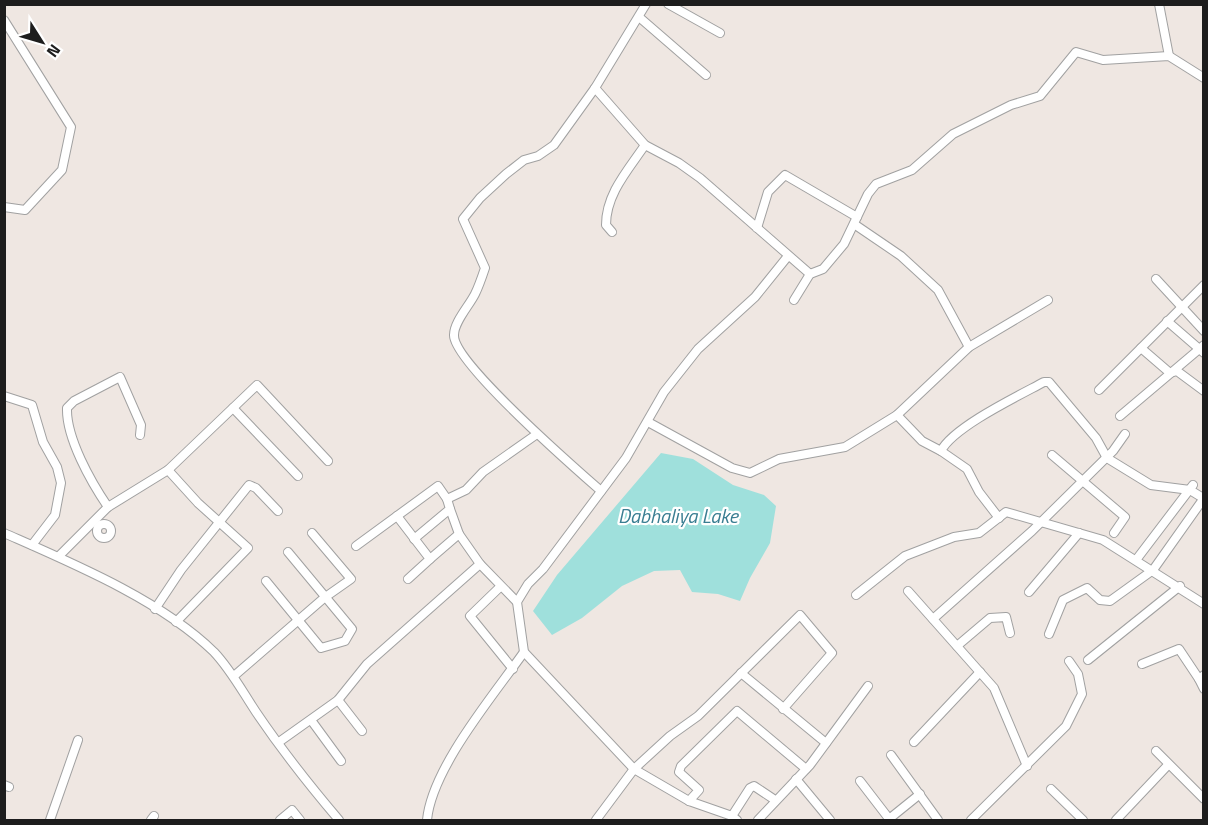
<svg xmlns="http://www.w3.org/2000/svg" width="1208" height="825" font-family="'Titillium Web',sans-serif">
<rect width="100%" height="100%" fill="#efe7e2"/>
<path fill="#9fe0dc" d="M661 453 693 459 733 485 764 495 776 506 770 543 750 578 740 601 718 594 692 592 680 570 654 571 622 586 582 618 552 635 533 611 557 575Z"/>
<g fill="none" stroke-linecap="round" stroke-linejoin="round">
<defs>
<g id="minor">
<path d="M668 4 720 33"/>
<path d="M1159 4 1169 56"/>
<path d="M639 17 706 75"/>
<path d="M4 20 71 127 62 170 25 210 4 207"/>
<path d="M595 88 645 145 679 163 700 178 810 274"/>
<path d="M854 224 901 256 938 290 969 347"/>
<path d="M757 228 768 192 785 175 857 217"/>
<path d="M612 232 606 225C606 194 628 170 645 145"/>
<path d="M1156 279 1204 331"/>
<path d="M794 300 810 274 823 269 844 244 868 194 876 184 912 170 953 134 1011 105 1040 96 1076 52 1103 60 1169 56 1204 78"/>
<path d="M1167 321 1204 353"/>
<path d="M1141 348 1170 373 1177 371 1204 391"/>
<path d="M1099 390 1204 285"/>
<path d="M4 396 32 405 43 442 57 467 61 483 55 515 32 545"/>
<path d="M233 408 298 476"/>
<path d="M1120 416 1204 345"/>
<path d="M648 422 732 468 750 473 779 459 845 447 897 415"/>
<path d="M941 451C953 427 1020 395 1044 382H1049L1096 438 1107 458 1151 485 1190 490 1203 498"/>
<path d="M1052 455 1125 517 1114 533"/>
<path d="M168 470 198 503 248 548 176 622"/>
<path d="M601 491C576 469 453 362 454 335 454 322 469 306 475 294 479 286 482 277 485 268L463 219 480 198 506 174 524 160 538 156 554 145 595 88 646 4"/>
<path d="M108 507C91 482 66 438 67 408L74 401 120 377 141 425 140 435"/>
<path d="M450 509 459 534"/>
<path d="M397 516 430 559 408 579"/>
<path d="M999 518 979 492 967 469 941 451 922 441 897 415 969 347 1048 300"/>
<circle cx="104" cy="531" r="7"/>
<path d="M4 533C72 563 161 600 214 652 231 670 242 691 256 712 281 749 310 786 339 820"/>
<path d="M414 539 450 509 447 499"/>
<path d="M356 546 438 486 447 499 466 490 483 472 537 434"/>
<path d="M59 556 108 507 168 470 257 385 328 461"/>
<path d="M1136 560 1193 485"/>
<path d="M480 564 517 602"/>
<path d="M266 581 321 648 345 641 352 629 288 552"/>
<path d="M500 587 470 616 513 669"/>
<path d="M908 591 994 688 1027 766"/>
<path d="M1029 592 1079 533"/>
<path d="M856 595 905 556 954 537 979 533 1006 512 1103 540 1204 604"/>
<path d="M155 609 181 570 249 485 256 488 278 511"/>
<path d="M933 619 1032 531 1113 451 1125 434"/>
<path d="M1049 634 1063 600 1087 588 1100 600 1110 601 1153 570 1204 498"/>
<path d="M957 646 990 618 1006 617 1010 633"/>
<path d="M1088 660 1180 586"/>
<path d="M1142 664 1179 649 1199 679"/>
<path d="M741 673 826 743"/>
<path d="M1204 675 1199 679 1204 689"/>
<path d="M234 676 324 598 351 579 312 533"/>
<path d="M338 700 362 731"/>
<path d="M311 720 341 761"/>
<path d="M279 742 338 700 367 664 480 564 459 534 430 559"/>
<path d="M914 742 980 672"/>
<path d="M1156 751 1204 799"/>
<path d="M891 755 938 820"/>
<path d="M796 779 830 820"/>
<path d="M860 781 890 820"/>
<path d="M4 785 9 787"/>
<path d="M1051 789 1083 820"/>
<path d="M689 801 699 790 679 772 681 766 737 711 806 769"/>
<path d="M732 816 750 788 754 786 775 800"/>
<path d="M889 819 920 794"/>
<path d="M50 820 78 740"/>
<path d="M151 820 154 816"/>
<path d="M280 820 292 810 300 820"/>
<path d="M427 820C432 768 493 696 524 652"/>
<path d="M596 820 634 769 670 736 698 716 800 615 832 653 783 709"/>
<path d="M737 820 732 816 689 801 634 769 524 652 517 602 528 584 543 569 626 458 664 392 698 349 755 297 788 256"/>
<path d="M758 820 810 765 868 686"/>
<path d="M971 820 1066 726 1082 694 1078 674 1069 661"/>
<path d="M1116 820 1168 765"/>
</g>
</defs>
<use href="#minor" stroke="#a1a1a1" stroke-width="10"/>
<use href="#minor" stroke="#fff" stroke-width="8"/>
</g>
<g text-anchor="middle" dominant-baseline="central" stroke-width="4.5" stroke-linejoin="round" paint-order="stroke">
<g font-size="20" font-style="italic" fill="#3a7e92" stroke="#fff">
<text x="678" y="515">Dabhaliya Lake</text>
</g>
</g>
<rect width="1208" height="825" fill="none" stroke="#1d1d1d" stroke-width="12"/>
<g transform="translate(42 42) rotate(127)" stroke="#ffffff" stroke-width="4.5" paint-order="stroke">
<path d="M0-4.5L10 22L0 15L-10 22Z" fill="#1d1d1d"/>
<text y="-9" font-size="16" font-weight="bold" text-anchor="middle" fill="#1d1d1d">N</text>
</g>
</svg>
